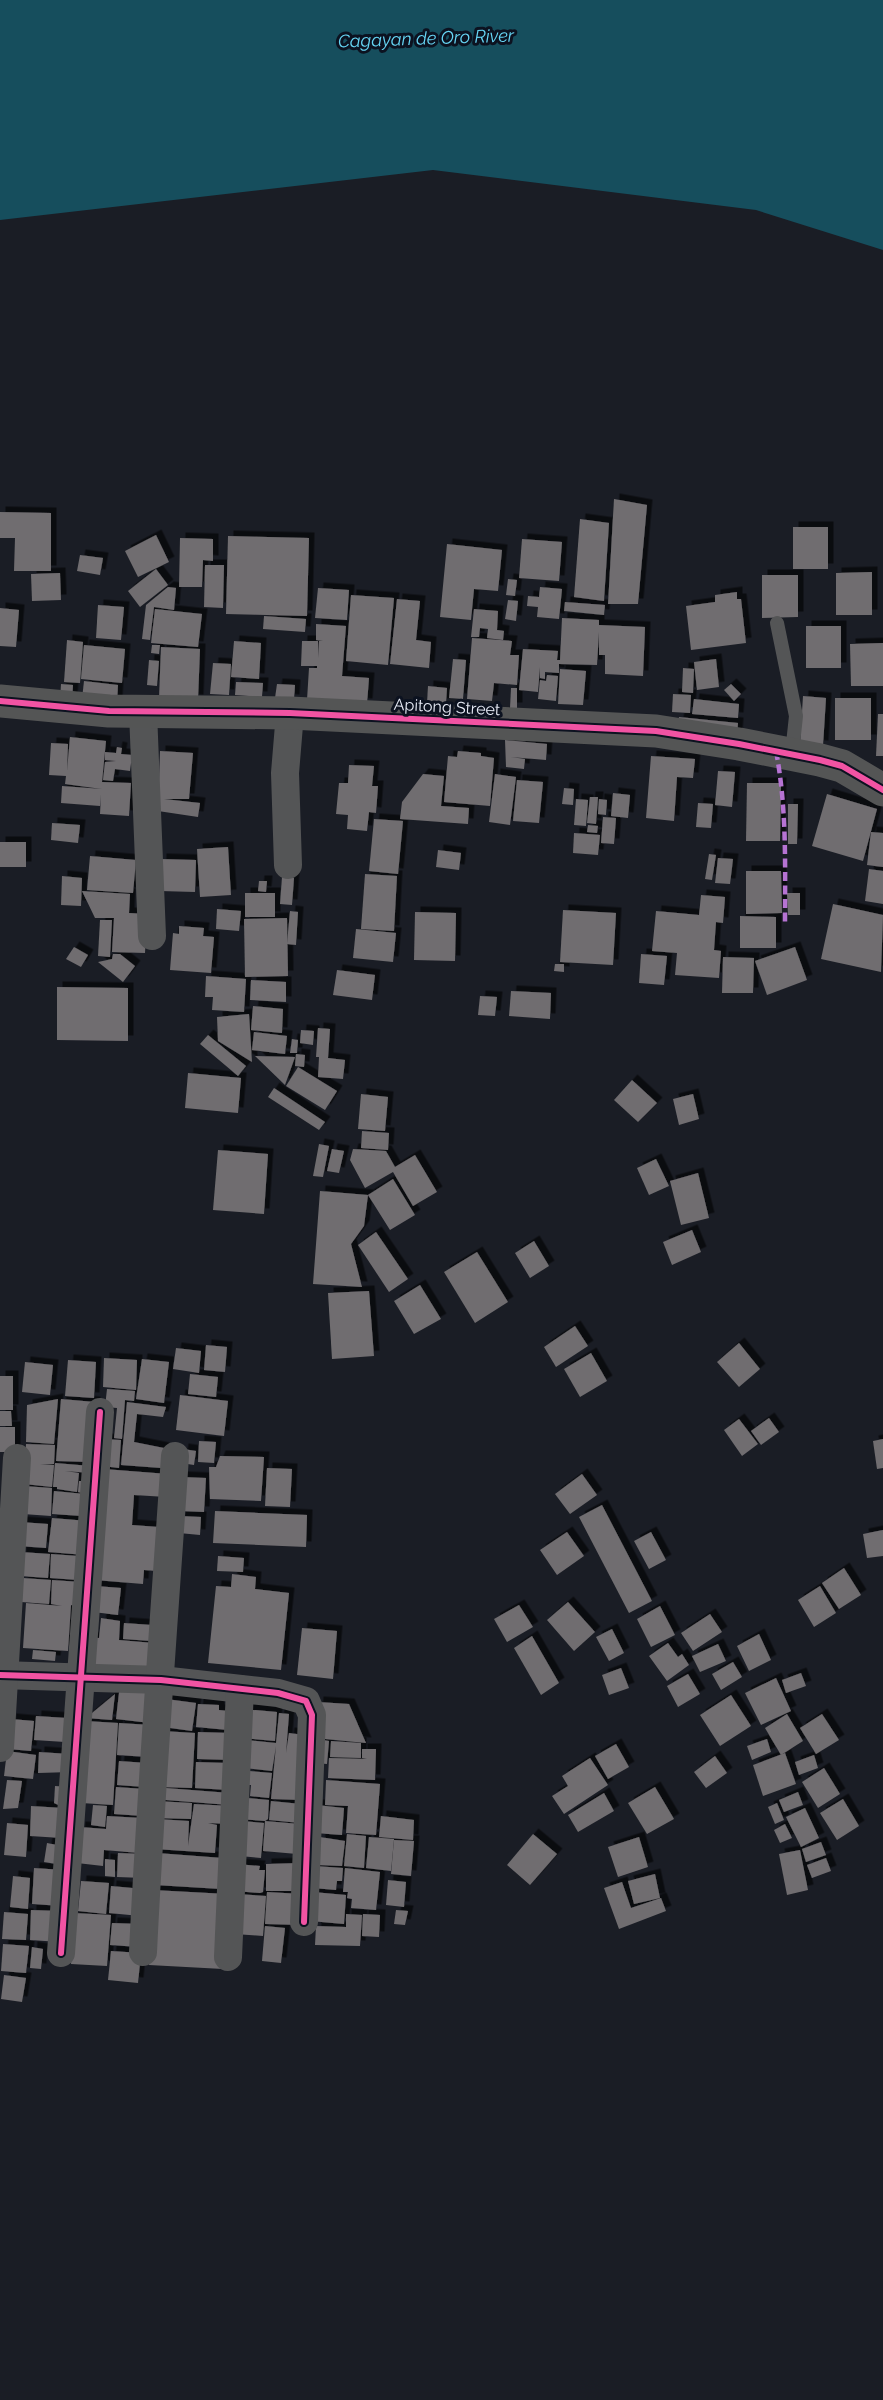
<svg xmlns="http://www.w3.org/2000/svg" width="883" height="2400" font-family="Raleway,sans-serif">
<defs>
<filter id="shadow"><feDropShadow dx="5.5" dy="-5.5" stdDeviation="0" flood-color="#0009"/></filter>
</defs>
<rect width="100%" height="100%" fill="#1a1d25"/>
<path fill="#164e5d" d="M0 0H883V250L756 210 433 170 0 220Z"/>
<g fill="#706d70" filter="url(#shadow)">
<path d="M614 499 647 505 638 604H608Z"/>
<path d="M0 512 51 513V571H14L15 538H0Z"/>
<path d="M580 519 609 523 604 601 574 597Z"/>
<rect x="793" y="527" width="35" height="42"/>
<path d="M156 535 169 562 138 577 125 551Z"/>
<path d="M228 536 309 538 307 616 226 614Z"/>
<path d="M180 538 213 539V561L203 560 202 587H179Z"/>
<path d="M522 539 562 542 559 581 519 578Z"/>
<path d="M447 544 502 550 498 591 474 589 471 620 440 617Z"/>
<path d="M80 555 103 558 100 575 77 571Z"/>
<path d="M205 565H224L223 608 204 607Z"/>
<path d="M156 569 168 585 140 607 128 591Z"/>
<path d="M872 572V615H836V573Z"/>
<path d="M60 573 61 600 32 601 31 574Z"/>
<path d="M762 575H798V617L762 618Z"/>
<path d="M508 579 517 580 515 596 506 595Z"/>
<path d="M168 587 176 588 174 610 154 607 150 640 142 639 146 605Z"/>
<path d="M540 587 562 589 559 619 537 617 538 607 527 606 528 596 539 597Z"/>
<path d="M318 588 349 590 347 620 315 618Z"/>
<path d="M737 592V599H741L746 643 691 650 686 606 715 602V595Z"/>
<path d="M351 595 394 598 388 665 346 661Z"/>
<path d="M397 599 420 601 416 640 431 642 429 668 390 664Z"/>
<path d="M508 600 518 601 516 621 505 619Z"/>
<path d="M565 602 605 605 604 615 564 611Z"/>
<path d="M98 605 124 607 121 640 96 638Z"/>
<path d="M0 608 19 610 16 647 0 646Z"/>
<path d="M155 609 202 614 198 647 151 643Z"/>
<path d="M474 609 498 611 497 630 504 631 503 640 487 638 488 629 480 628 479 637H471Z"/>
<path d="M264 616 306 619 305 632 263 629Z"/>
<path d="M562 618 599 620V625L645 627 643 676 605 674V655H599V632L597 665 559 664V673L545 672V679L540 678V667L538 692 519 690 523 649 558 651 557 660H560Z"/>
<path d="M316 624 346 626 342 676 369 678 367 704 307 700 309 668H317V666H301L302 641H318V658L319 641H323L316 640Z"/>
<rect x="806" y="626" width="35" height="42"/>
<path d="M472 638 512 641 510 655H519L517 685 494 683 492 701 467 699Z"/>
<path d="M67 640 83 642 80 683 64 682Z"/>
<path d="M234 641 261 643 259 679 231 677Z"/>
<path d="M883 643V686H851L850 644Z"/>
<path d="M84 645 125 649 122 683 81 679Z"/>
<path d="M152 645H160L159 654 151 653Z"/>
<path d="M161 647 200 649 198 700 159 698Z"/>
<path d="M453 659 466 660 463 699 449 698Z"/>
<path d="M716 659 719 687 697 690 694 662Z"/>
<path d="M149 660 159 661 157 686 147 685Z"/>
<path d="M213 663 231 664 229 695 210 694Z"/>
<path d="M683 668 694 669 693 693 682 692Z"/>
<path d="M560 669 586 671 583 705 558 704Z"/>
<path d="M547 675 558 676 556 701 538 699 540 680 546 681Z"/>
<path d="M84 681 118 685 117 703 82 699Z"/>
<path d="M236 682 263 683 262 697 235 695Z"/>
<path d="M61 684 73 685 72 701 60 700Z"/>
<path d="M277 684 295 685 294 700 275 698Z"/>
<path d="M731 684 741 694 734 701 724 690Z"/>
<path d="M428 686 447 688 446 704 427 703Z"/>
<path d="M511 688H517V708H510Z"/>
<path d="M673 694 691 695 690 713 672 712Z"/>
<path d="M803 696 826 698 823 746 800 744Z"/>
<rect x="835" y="698" width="36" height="42"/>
<path d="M694 699 739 704 738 718 692 714Z"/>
<path d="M878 714H883V756H876Z"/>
<path d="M679 717 738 723 737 736 677 729Z"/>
<path d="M70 737 106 741 102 782 131 783 129 816 100 814 101 794 100 806 61 803 62 786 102 789 65 784 66 776 49 775 51 743 68 744 67 771Z"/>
<path d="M505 740 547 744 546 760 511 757 525 759 524 769 506 767Z"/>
<path d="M117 747 122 748 121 754 132 755 130 771 115 769 113 781 103 780 105 762 116 761 105 760V752L116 753Z"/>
<path d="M160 751 193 753 189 799H164L200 803 198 817 158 811Z"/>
<path d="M458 751 481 753V756L494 758 490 806 444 802 448 756 457 757Z"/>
<path d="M651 756 695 759 693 778 677 777 674 821 646 818Z"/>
<path d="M349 765 374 766 372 786H378L376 813 369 812 367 831 347 829 348 815 336 814 339 783H348Z"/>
<path d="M718 771 735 772 732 807 715 805Z"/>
<path d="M423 774 444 776 441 806 469 808 468 824 400 819 402 802Z"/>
<path d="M495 774 516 777 510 825 489 822Z"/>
<path d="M517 780 543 782 539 823 513 821Z"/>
<path d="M747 783H781L780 841H746Z"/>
<path d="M564 788 574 789 573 805 562 804Z"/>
<path d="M613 793 630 795 628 818 611 816Z"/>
<path d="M827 794 877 809 863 861 812 846Z"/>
<path d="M590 797H598L596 824 587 823Z"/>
<path d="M576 799 588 800 586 826 574 825Z"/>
<path d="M599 799 607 800 606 815 598 814Z"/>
<path d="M698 803 713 804 711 828 696 827Z"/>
<path d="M788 804H798L797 844H788Z"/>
<path d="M603 817 616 818 614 844 601 843Z"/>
<path d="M374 819 403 821 398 874 369 871Z"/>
<path d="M52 823 80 825 78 843 51 840Z"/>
<path d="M588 825 598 826 597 833 587 832Z"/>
<path d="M871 832 883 833V867L867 865Z"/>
<path d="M574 833 600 835 598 855 573 853Z"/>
<rect x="0" y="842" width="26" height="25"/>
<path d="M228 847 231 895 200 897 197 849Z"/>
<path d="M438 850 461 853 459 870 436 867Z"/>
<path d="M709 854 716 855 712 880 705 879Z"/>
<path d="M90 856 136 860 133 893 87 890Z"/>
<path d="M718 858 733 859 730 884 715 883Z"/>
<path d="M161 859 196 860 195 892 160 891Z"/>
<path d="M869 869 883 871V904L865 901Z"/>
<path d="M746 871H781L782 913 746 914Z"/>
<path d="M365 874 397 876 394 931 361 929Z"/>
<path d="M62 876 82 878 81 906 61 905Z"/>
<path d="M282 877 294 878 292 905 280 904Z"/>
<path d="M259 881H267L266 892 258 891Z"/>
<path d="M82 891 130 894 129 913 147 914 145 953 112 952 114 918H95Z"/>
<rect x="245" y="893" width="30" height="24"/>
<path d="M787 893H800V915H788Z"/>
<path d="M701 895 725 897 723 923 716 922 714 950 721 951 719 978 675 975 677 953 652 951 656 911 699 915Z"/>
<path d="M833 904 883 915 881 972 821 959Z"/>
<path d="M217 909 241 911 239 931 216 929Z"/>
<path d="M563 910 616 913 613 965 560 962Z"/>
<path d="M290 911 298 912 296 945 287 944Z"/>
<path d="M415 912 456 913 455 961 414 960Z"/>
<path d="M740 916 776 917V948H740Z"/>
<path d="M287 918 288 976 245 977 244 919Z"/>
<path d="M100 920H112L110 957 98 956Z"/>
<path d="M179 926 204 928 203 936 214 937 211 973 170 970 173 933 179 934Z"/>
<path d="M356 929 396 933 393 962 353 958Z"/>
<path d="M74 947 88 955 81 967 66 959Z"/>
<path d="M795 947 807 980 767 995 755 961Z"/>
<path d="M113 954H120L135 966 123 982 98 962 112 959Z"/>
<path d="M641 954 667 956 664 985 639 983Z"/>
<path d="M723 957 754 958 753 993H722Z"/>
<path d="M555 964H564V972L554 971Z"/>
<path d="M337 970 375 975 372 1000 333 995Z"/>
<path d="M206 976 246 979 244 1012 212 1010 213 997H205Z"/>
<path d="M251 980 286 982V1002L250 1000Z"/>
<path d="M57 987 128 988V1041L57 1040Z"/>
<path d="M511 991 551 993 550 1019 509 1016Z"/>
<path d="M480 996 497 997 495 1016 478 1015Z"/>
<path d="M253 1006 283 1009 282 1033 251 1030Z"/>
<path d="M249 1014 252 1062 218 1041 217 1017Z"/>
<path d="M318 1028 330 1029 328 1058 345 1060 343 1079 318 1077 319 1057H316Z"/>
<path d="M301 1030 314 1031 313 1045 300 1043Z"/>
<path d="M254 1032 287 1036 285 1054 252 1050Z"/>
<path d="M208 1035 246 1066 238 1076 200 1044Z"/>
<path d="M292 1039 298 1040 297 1053H290Z"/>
<path d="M296 1054 305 1055 304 1067 295 1066Z"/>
<path d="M255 1056 295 1057 285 1085Z"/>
<path d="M298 1067 337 1091 325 1110 286 1086Z"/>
<path d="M188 1073 241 1078 238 1113 185 1108Z"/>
<path d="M632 1080 657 1103 638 1122 614 1100Z"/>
<path d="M274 1088 325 1122 319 1130 268 1097Z"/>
<path d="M361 1094 388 1097 385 1131 358 1129Z"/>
<path d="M693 1094 699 1119 679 1125 673 1099Z"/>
<path d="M362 1131 389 1133 388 1150 361 1148Z"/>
<path d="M319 1144 329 1146 323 1177 313 1176Z"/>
<path d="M332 1149 344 1151 339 1173 327 1171Z"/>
<path d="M353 1149 386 1151 395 1167 415 1155 437 1192 413 1206 393 1172 365 1188 350 1160Z"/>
<path d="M218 1150 268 1154 264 1214 213 1210Z"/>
<path d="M656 1159 669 1186 649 1195 637 1168Z"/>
<path d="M698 1173 709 1218 681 1225 670 1181Z"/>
<path d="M393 1179 415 1215 390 1230 368 1195 364 1226 351 1244 362 1287 313 1284 320 1191 368 1195Z"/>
<path d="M692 1230 701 1252 672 1265 663 1242Z"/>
<path d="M376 1232 408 1279 389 1292 358 1245Z"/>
<path d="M534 1241 549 1266 530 1278 515 1253Z"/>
<path d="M477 1252 508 1302 475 1323 444 1272Z"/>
<path d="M420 1285 441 1319 414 1334 394 1301Z"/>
<path d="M369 1291 374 1356 332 1359 328 1293Z"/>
<path d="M575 1326 588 1346 556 1367 544 1347Z"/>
<path d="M739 1343 760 1369 739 1387 717 1362Z"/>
<path d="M206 1345 227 1347 225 1372 204 1370Z"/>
<path d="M176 1348 201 1351 199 1373 173 1369Z"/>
<path d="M591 1353 607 1381 580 1397 564 1369Z"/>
<path d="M104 1358 137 1360 136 1390 103 1387Z"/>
<path d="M142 1359 169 1362 164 1403 136 1399Z"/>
<path d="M68 1360 96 1362 94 1398 65 1396Z"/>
<path d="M25 1362 53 1365 50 1395 22 1392Z"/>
<path d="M190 1374 218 1377 216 1397 188 1394Z"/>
<rect x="0" y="1376" width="13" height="34"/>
<path d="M107 1389 135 1391 134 1401 125 1400 122 1439 114 1438 117 1408 105 1407Z"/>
<path d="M180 1395 228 1401 224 1436 176 1430Z"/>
<path d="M58 1399 54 1444 26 1442 27 1405Z"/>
<path d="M61 1399 95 1402 89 1462 56 1461Z"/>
<path d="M127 1402 166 1407 163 1417 137 1414 134 1442 164 1448 161 1468 121 1465Z"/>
<path d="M0 1411H11L12 1426H0Z"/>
<path d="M769 1418 779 1432 761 1445 751 1431Z"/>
<path d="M739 1419 758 1444 742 1456 724 1430Z"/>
<rect x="0" y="1427" width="15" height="25"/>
<path d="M104 1439 121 1440 119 1468 102 1466Z"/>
<path d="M883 1439V1468L877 1469 873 1441Z"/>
<path d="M199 1441 216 1442 214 1463 198 1462Z"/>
<path d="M26 1444 55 1445 54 1464H40L54 1465 52 1487 24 1484Z"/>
<path d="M183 1449 196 1451 194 1465 181 1463Z"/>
<path d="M220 1456 264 1457 261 1501 210 1499 209 1467H216Z"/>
<path d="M55 1463 91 1466V1473L65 1471 79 1473 77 1492 57 1489V1487H53Z"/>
<path d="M267 1468 292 1469 290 1507 265 1506Z"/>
<path d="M104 1469 168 1474 166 1497 134 1495 132 1525 159 1527 156 1571 144 1570 143 1584 95 1580Z"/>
<path d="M582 1474 597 1495 570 1514 555 1494Z"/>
<path d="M182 1477 206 1478 204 1512 180 1511Z"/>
<path d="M79 1481H89L82 1516 52 1514 54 1491 85 1494 78 1492Z"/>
<path d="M24 1486 52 1488 51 1516 23 1514Z"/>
<path d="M602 1505 652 1601 629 1613 579 1517Z"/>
<path d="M215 1511 307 1515 306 1547 213 1543Z"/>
<path d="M180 1516 201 1517 200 1535 179 1533Z"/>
<path d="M52 1518 88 1521 85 1555 48 1552Z"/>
<path d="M20 1522 48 1524 46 1548 18 1546Z"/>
<path d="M883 1530V1556L867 1558 863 1534Z"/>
<path d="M567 1532 584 1556 557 1575 540 1550Z"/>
<path d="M651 1532 666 1560 649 1569 634 1541Z"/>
<path d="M21 1552 50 1554 48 1578 20 1576Z"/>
<path d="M51 1554 79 1556 78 1580 50 1578Z"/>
<path d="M218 1556 244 1558 243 1572 217 1571Z"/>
<path d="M844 1568 861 1595 839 1609 822 1583Z"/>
<path d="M232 1574 256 1577 255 1589 289 1593 281 1670 208 1663 216 1586 231 1587Z"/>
<path d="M23 1578 51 1580 49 1604 21 1602Z"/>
<path d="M52 1580 81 1582 79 1606 71 1605 68 1651 23 1648 26 1603 62 1606 51 1604Z"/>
<path d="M96 1586 121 1588 118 1615 93 1612Z"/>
<path d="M820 1586 836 1613 814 1627 798 1600Z"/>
<path d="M568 1602 595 1632 574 1651 547 1620Z"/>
<path d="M519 1605 533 1627 507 1642 494 1619Z"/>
<path d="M660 1606 675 1635 651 1647 637 1619Z"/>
<path d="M710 1614 722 1632 693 1651 681 1633Z"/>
<path d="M101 1618 120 1621 119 1640 154 1643 151 1672 85 1665 88 1637 99 1638Z"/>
<path d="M124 1623 152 1625 151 1641 123 1639Z"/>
<path d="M302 1628 337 1631 333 1679 297 1675Z"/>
<path d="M612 1629 624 1653 609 1661 596 1637Z"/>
<path d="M759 1634 771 1660 749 1671 737 1646Z"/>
<path d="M532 1636 559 1683 541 1695 514 1648Z"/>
<path d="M668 1643 678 1657 682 1654 689 1665 667 1681 649 1656Z"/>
<path d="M718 1644 726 1661 700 1672 692 1656Z"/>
<path d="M33 1650 56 1652 55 1661 32 1659Z"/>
<path d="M733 1662 742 1677 721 1690 712 1674Z"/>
<path d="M621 1668 629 1688 609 1695 602 1675Z"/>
<path d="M801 1673 806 1686 786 1693 782 1680Z"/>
<path d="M688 1674 700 1694 678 1707 667 1686Z"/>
<path d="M776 1678 791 1711 761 1725 745 1693Z"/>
<path d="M120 1684 152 1685 150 1723 116 1719Z"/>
<path d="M115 1694 112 1720 86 1718Z"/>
<path d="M731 1695 751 1726 720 1746 700 1715Z"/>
<path d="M166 1699 196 1703 192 1731 163 1727Z"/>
<path d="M318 1702 349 1704 366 1743 315 1738Z"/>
<path d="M198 1704 219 1705V1710L229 1711 228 1730 196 1727Z"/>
<path d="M243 1709 277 1712 275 1741 241 1738Z"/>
<path d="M279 1713 289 1714 286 1753 289 1733 304 1735 301 1800 271 1799 276 1746 272 1771 244 1768 247 1740 276 1743Z"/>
<path d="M787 1714 803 1741 781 1755 765 1728Z"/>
<path d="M822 1714 839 1740 816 1754 800 1728Z"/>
<path d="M36 1716 67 1718 65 1742 34 1740Z"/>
<path d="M11 1719 34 1721 31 1751 8 1749Z"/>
<path d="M86 1721 118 1723 113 1805 81 1803Z"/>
<path d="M119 1723 151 1725 148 1757 117 1755Z"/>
<path d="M163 1731 195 1733 192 1788 160 1787Z"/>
<path d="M198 1732 232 1733 231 1760 197 1759Z"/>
<path d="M317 1739 329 1741 327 1764 315 1763Z"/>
<path d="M767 1739 771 1752 752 1760 747 1746Z"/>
<path d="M331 1741 361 1743V1758L330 1757Z"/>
<path d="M616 1744 629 1767 608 1779 595 1756Z"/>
<path d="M362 1749H376L375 1780 328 1778 329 1758 367 1759 362 1758Z"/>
<path d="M7 1751 36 1755 33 1779 4 1776Z"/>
<path d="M39 1752 69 1754 71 1772 38 1773Z"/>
<path d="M785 1753 796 1784 763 1796 753 1765Z"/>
<path d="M814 1755 818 1768 799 1775 795 1762Z"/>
<path d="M715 1756 727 1773 706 1788 694 1772Z"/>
<path d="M590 1758 608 1785 564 1814 552 1796 568 1786 562 1776Z"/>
<path d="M119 1761 147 1763 145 1787 117 1785Z"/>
<path d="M196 1762 229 1763 228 1790 195 1788Z"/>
<path d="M824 1768 840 1794 818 1808 802 1782Z"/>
<path d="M249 1771 272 1773 269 1798 250 1796 251 1785H248Z"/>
<path d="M7 1780 22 1781 18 1808 3 1809Z"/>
<path d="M326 1780 380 1784 376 1835 346 1833 348 1806 325 1805Z"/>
<path d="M55 1786 71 1787 69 1810 54 1803Z"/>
<path d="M116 1787 145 1789 143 1816 114 1814Z"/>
<path d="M153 1787 230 1793 229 1805 153 1799Z"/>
<path d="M655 1787 674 1819 647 1834 628 1803Z"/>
<path d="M798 1792 803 1805 784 1812 779 1800Z"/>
<path d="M604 1793 614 1811 578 1832 568 1815Z"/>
<path d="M248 1798 269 1800 268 1819 265 1821 238 1819Z"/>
<path d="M843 1799 859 1826 837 1840 820 1813Z"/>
<path d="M156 1801 192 1803 191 1819 155 1818Z"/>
<path d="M271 1801 301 1804 300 1823 269 1820Z"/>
<path d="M777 1803 784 1820 775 1824 768 1807Z"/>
<path d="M194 1804 231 1806 229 1824 208 1823 217 1825 215 1853 155 1849 157 1819 189 1821 188 1846Z"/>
<path d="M93 1805 107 1806 105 1827 91 1825Z"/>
<path d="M317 1805 344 1808 342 1835 315 1833Z"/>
<path d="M31 1806 63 1808 61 1838 30 1836Z"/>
<path d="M805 1808 819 1838 801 1847 786 1817Z"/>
<path d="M107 1816 142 1818 139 1853 104 1850 103 1866 77 1863 80 1827 106 1829Z"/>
<path d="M381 1816 414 1820 413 1840 379 1837Z"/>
<path d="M243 1821 264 1823 261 1858 240 1856Z"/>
<path d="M265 1821 300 1824 297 1854 263 1851Z"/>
<path d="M7 1823 28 1825 26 1857 4 1855Z"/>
<path d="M785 1824 792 1838 780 1843 774 1830Z"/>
<path d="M347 1834 366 1836 364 1868 344 1866Z"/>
<path d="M533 1834 557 1854 530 1885 507 1865Z"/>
<path d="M320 1837 345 1841 342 1866 318 1865Z"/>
<path d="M369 1837 394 1839 391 1871 366 1868Z"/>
<path d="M639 1837 648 1867 618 1877 608 1847Z"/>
<path d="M394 1840 414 1841 411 1876 391 1874Z"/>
<path d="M821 1842 826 1855 806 1862 802 1849Z"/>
<path d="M47 1843 67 1847 63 1865 44 1862Z"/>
<path d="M800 1850 808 1890 787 1895 779 1854Z"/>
<path d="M118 1853 145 1854 144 1878 117 1877Z"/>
<path d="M157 1853 223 1858 221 1889 155 1885Z"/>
<path d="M826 1858 831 1871 812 1878 807 1865Z"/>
<path d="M105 1859 115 1860V1877L105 1876Z"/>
<path d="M300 1863 301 1891H266V1864Z"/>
<path d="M237 1864 260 1866 259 1870H265L263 1892 260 1893 235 1891Z"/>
<path d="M315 1866 343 1868 342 1881H337L336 1890 313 1888Z"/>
<path d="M34 1868 63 1870 62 1906 32 1904Z"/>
<path d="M345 1868 380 1872 376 1910 351 1908 352 1899 347 1898 348 1892H343Z"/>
<path d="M655 1874 660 1898 634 1904 628 1881Z"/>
<path d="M13 1876 30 1878 28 1909 10 1907Z"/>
<path d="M388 1880 406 1882 404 1907 386 1905Z"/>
<path d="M81 1881 109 1883 106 1914 78 1911Z"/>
<path d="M622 1882 631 1908 661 1898 666 1911 619 1929 604 1888Z"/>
<path d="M111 1886 143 1889 140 1916 109 1913Z"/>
<path d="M153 1890 227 1894 223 1969 149 1965Z"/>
<path d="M267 1892 302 1894 301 1925 265 1924Z"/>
<path d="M313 1892 346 1895 344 1924 310 1921Z"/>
<path d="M237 1894 266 1896 263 1936 235 1934Z"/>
<path d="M31 1910 61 1911 60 1942 30 1940Z"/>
<path d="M396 1910 408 1911 405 1925 394 1924Z"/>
<path d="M4 1912 28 1914 26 1940 2 1939Z"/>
<path d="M74 1913 111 1915 107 1966 71 1964Z"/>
<path d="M346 1914 362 1915 360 1946 315 1945 316 1926 346 1927Z"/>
<path d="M363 1914 380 1915 379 1937 362 1936Z"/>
<path d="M112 1923 141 1924 139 1947 110 1945Z"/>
<path d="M265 1926 285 1928 281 1963 262 1961Z"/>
<path d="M3 1944 29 1946 26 1973 1 1971Z"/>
<path d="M32 1947 43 1949 41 1969 30 1968Z"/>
<path d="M111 1951 141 1953 138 1983 108 1980Z"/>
<path d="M4 1975 26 1978 22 2002 1 1999Z"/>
</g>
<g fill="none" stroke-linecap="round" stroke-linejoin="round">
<path stroke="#545556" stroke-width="14" d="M777 623 796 716 792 753"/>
<g stroke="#545556" stroke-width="28">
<path d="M143 712 152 936"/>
<path d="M288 865 285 773 290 713"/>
<path d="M0 1675 161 1680 278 1693 306 1701 312 1715 304 1922"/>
<path d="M0 1748 17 1458"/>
<path d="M143 1952C151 1786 164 1622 175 1456"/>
<path d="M61 1953 100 1412"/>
<path d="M228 1957 240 1689"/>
</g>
<path stroke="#545555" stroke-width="33" d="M0 701 109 711 290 713 656 731 739 744 820 760 842 766 883 790"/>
<path stroke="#b673d3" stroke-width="4.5" stroke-dasharray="9 4.5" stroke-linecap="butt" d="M776 751C787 808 785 867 785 926"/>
<defs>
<g id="cycleway">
<path d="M0 701 109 711 290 713 656 731 739 744 820 760 842 766 883 790"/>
<path d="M0 1675 161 1680 278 1693 306 1701 312 1715 304 1922"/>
<path d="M61 1953 100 1412"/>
</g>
</defs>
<use href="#cycleway" stroke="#0c1220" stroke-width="10"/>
<use href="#cycleway" stroke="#f153a3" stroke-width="6"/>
</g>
<g text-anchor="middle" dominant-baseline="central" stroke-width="6" stroke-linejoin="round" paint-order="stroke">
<g font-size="16" fill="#e9edf8" stroke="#0c1220">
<text transform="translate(447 707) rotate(3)">Apitong Street</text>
</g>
<g font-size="18" font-style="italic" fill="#66d6f5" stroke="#0c1220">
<text transform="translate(426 38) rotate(-2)">Cagayan de Oro River</text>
</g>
</g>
</svg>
